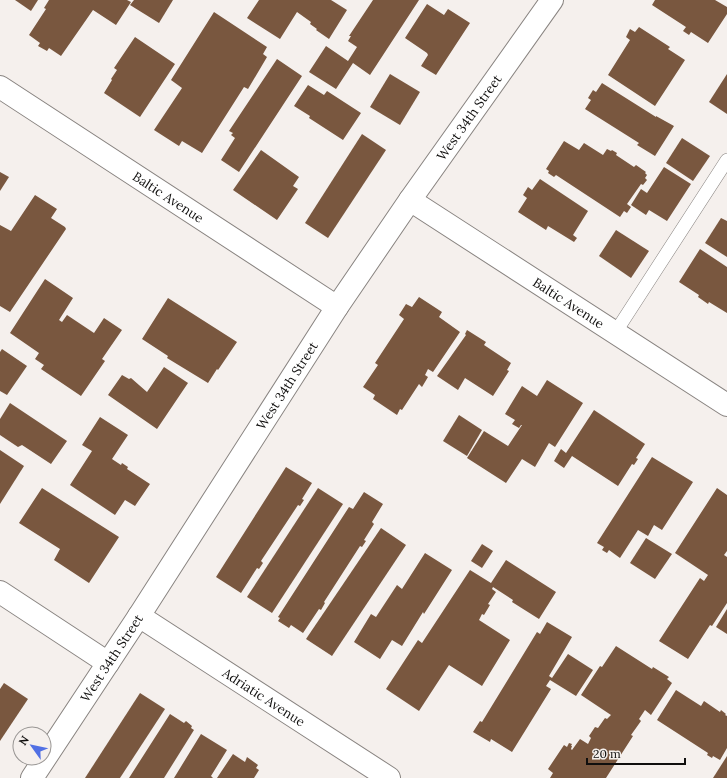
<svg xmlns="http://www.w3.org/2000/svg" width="727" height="778" font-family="Lora,serif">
<rect width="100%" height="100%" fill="#f5f0ed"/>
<g fill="#79573f">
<path d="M15 0H38L31 11Z"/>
<path d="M49 0H127L131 2 116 25 93 10 61 56 49 48 47 51 38 46 40 43 29 35 46 9 44 8Z"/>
<path d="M134 0H173L159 23 130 5Z"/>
<path d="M259 0H331L347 10 329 39 316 30 317 29 310 24 311 22 297 12 280 39 247 18Z"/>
<path d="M373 0H419L370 75 353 63 336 89 309 72 326 46 348 61 357 47 348 41 351 36H349Z"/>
<path d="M655 0H715L727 7V14L708 43 691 32 689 35 683 31 686 27 652 5Z"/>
<path d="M427 4 444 15 448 9 470 23 436 75 421 66 428 55 427 53 405 38Z"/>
<path d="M214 12 267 47 263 54 267 57 248 89 244 87 202 153 182 141 179 146 154 130 182 88 171 80Z"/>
<path d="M639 27 670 47 668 49 685 60 655 106 608 75 630 40 626 37 630 29 635 32Z"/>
<path d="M135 37 175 64 140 117 104 93 112 80 111 79 117 70 114 68Z"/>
<path d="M277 59 302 76 239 172 221 160 235 138 231 135 233 133 229 131Z"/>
<path d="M390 74 420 92 400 125 370 107Z"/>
<path d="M727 74V114L709 102Z"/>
<path d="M602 83 656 117V116L674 126 655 156 637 145 639 143 585 109 591 100 588 98 593 90 596 92Z"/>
<path d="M308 85 324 95 327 91 361 113 343 140 309 118 310 116 294 106Z"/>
<path d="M362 134 386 150 328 238 305 223Z"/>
<path d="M682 138 710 156 693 181 666 163Z"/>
<path d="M564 141 579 150 584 143 603 155 607 149 611 151 612 150 617 153 616 155 634 167 636 165 646 172 645 173 647 175 645 178 647 180 643 185 641 184 627 204 631 207 627 213 624 211 620 217 556 175 554 177 548 173 549 171 546 169Z"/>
<path d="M261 150 299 177 293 186 298 189 277 220 233 190Z"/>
<path d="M664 167 691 184 667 221 649 210 646 215 631 205 641 189 647 193Z"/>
<path d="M0 172 9 177 0 191Z"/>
<path d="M540 179 588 211 573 235 577 238 574 242 548 226 546 230 518 212 527 198 523 195 528 187 532 190Z"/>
<path d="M35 195 57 209 51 218 65 227 66 229 10 312 0 306V225L11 231Z"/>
<path d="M721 218 727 221V257L705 243Z"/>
<path d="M616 230 649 251 631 278 599 256Z"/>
<path d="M700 249 727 267V313L709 302 708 304 698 297 699 295 679 282Z"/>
<path d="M45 279 73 298 59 320 62 322 67 315 94 333 104 318 122 330 102 359 105 361 81 396 41 369 44 365 35 359 39 353 10 333Z"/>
<path d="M419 297 442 312 439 317 460 332 433 372 428 369 425 375 428 377 422 387 419 384 402 410 400 409 397 415 373 399 375 395 363 387 378 365 375 363 404 319 399 315 406 304 412 307Z"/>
<path d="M168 298 237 342 218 370 217 369 208 383 167 358 168 356 142 339Z"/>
<path d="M467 330 486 342 484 345 511 363 507 370 509 371 493 396 465 378 458 390 437 376 466 335 465 334Z"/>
<path d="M2 349 27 366 7 395 0 391V352Z"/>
<path d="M164 367 188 383 157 429 108 395 122 375 129 379 131 378 147 392Z"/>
<path d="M547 380 583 403 555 447 549 443 535 467 522 459 506 483 467 458 484 431 508 446 522 425H521L519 428 512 424 515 420 505 414 522 386 537 396Z"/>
<path d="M10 403 67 441 51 464 22 445 18 447 0 435V419Z"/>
<path d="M594 410 645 444 636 458 638 459 634 465 632 464 618 486 572 456 564 468 554 461 561 449 566 453Z"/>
<path d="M459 415 482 430 467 456 443 441Z"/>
<path d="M100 417 128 435 112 459 121 465 122 463 128 467 127 469 150 484 135 506 125 500 115 515 70 485 92 451 82 445Z"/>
<path d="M0 450 24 466 0 504Z"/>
<path d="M652 457 693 482 662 530 654 525 648 536 638 530 620 558 609 550 607 553 602 550 604 547 597 543Z"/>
<path d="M286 467 312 483 302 499 304 500 300 506 298 505 261 561 263 563 259 569 257 568 241 593 216 577Z"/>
<path d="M42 488 119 537 89 583 54 560 60 549 19 523Z"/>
<path d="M318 488 343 504 272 613 247 597Z"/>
<path d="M717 488 727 495V551L724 555 727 557V603L712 626 710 625 688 659 659 641 700 578 704 581 708 575 675 553Z"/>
<path d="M364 492 383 504 372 522 374 524 364 540 366 541 362 547 360 546 324 602 325 603 321 610 319 609 303 633 291 625 289 628 278 621 280 618 278 617 349 507 353 509Z"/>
<path d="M381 528 406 545 332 656 306 639Z"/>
<path d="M646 538 672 554 655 579 630 563Z"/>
<path d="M482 544 493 551 482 568 471 561Z"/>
<path d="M425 553 452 570 424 614 423 612 402 646 392 640 380 659 354 642 371 614 376 617 397 585 402 589Z"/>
<path d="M506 560 556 592 539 619 512 602 513 600 493 587 492 589 496 592 488 604 490 605 484 615 482 614 479 620 510 640 482 686 449 665 419 711 386 689 418 640 422 643 470 570 491 583Z"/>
<path d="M727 609V634L716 627Z"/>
<path d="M547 622 572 637 549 676 552 678 568 654 593 670 576 696 550 680 546 686 551 689 512 752 491 739 490 742 473 732 480 721 482 722 537 632 540 634Z"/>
<path d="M616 646 652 669 653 667 669 677 667 679 672 683 651 715 645 710 639 719 641 721 631 735 633 736 606 778H550L553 773 548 769 564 745 567 747 569 743 572 744 571 746H572L571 749 572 750 580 739 588 744 591 738 589 736 595 727 598 728 605 718 607 719 611 715 581 695 600 666 602 667Z"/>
<path d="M4 683 28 699 0 741V689Z"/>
<path d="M676 690 701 706 704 701 720 712 721 710 726 714 725 715 727 716V748L720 760 713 756 712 758 707 755 708 753 657 720Z"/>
<path d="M140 693 165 709 120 778H85Z"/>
<path d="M170 714 184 723 186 721 192 726 191 728 194 730 164 778H129Z"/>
<path d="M201 734 227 750 211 776 213 778H174Z"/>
<path d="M233 754 245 762 247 757 258 765 256 768 259 770 254 778H217Z"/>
<path d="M727 756V778H713Z"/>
</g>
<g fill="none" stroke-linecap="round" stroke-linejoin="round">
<defs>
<path id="service" d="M615 333 727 160"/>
<g id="minor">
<path id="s1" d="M0 87 337 307"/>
<path id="s2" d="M410 200 727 405"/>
<path d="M0 592 108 663"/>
<path id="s3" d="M139 616 389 778"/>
<path id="s4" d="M32 778 139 616 337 307 410 200 552 0"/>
</g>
</defs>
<use href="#service" stroke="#898481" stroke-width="14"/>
<use href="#minor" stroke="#898481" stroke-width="24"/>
<use href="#service" stroke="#fff" stroke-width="13"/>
<use href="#minor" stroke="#fff" stroke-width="22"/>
</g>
<g text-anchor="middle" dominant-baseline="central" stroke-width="4" stroke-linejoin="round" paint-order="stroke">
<g font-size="13" fill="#100f0e" stroke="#f5f0ed">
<text stroke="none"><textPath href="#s4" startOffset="792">West 34th Street</textPath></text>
<text stroke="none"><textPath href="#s1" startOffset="201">Baltic Avenue</textPath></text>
<text stroke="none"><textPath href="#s2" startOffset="189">Baltic Avenue</textPath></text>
<text stroke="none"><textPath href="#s4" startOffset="468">West 34th Street</textPath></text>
<text stroke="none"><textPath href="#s4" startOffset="144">West 34th Street</textPath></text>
<text stroke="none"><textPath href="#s3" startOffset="149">Adriatic Avenue</textPath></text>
</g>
</g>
<g transform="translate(32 746) rotate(303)"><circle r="19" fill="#f5f0ed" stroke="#999694"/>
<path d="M0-3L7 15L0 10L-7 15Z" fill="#5170e4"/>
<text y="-6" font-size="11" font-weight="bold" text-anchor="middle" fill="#100f0e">N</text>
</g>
<path d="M587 758v6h98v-6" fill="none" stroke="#100f0e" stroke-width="2"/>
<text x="593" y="758" font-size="12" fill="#100f0e" stroke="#f5f0ed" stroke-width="3" paint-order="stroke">20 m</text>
</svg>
